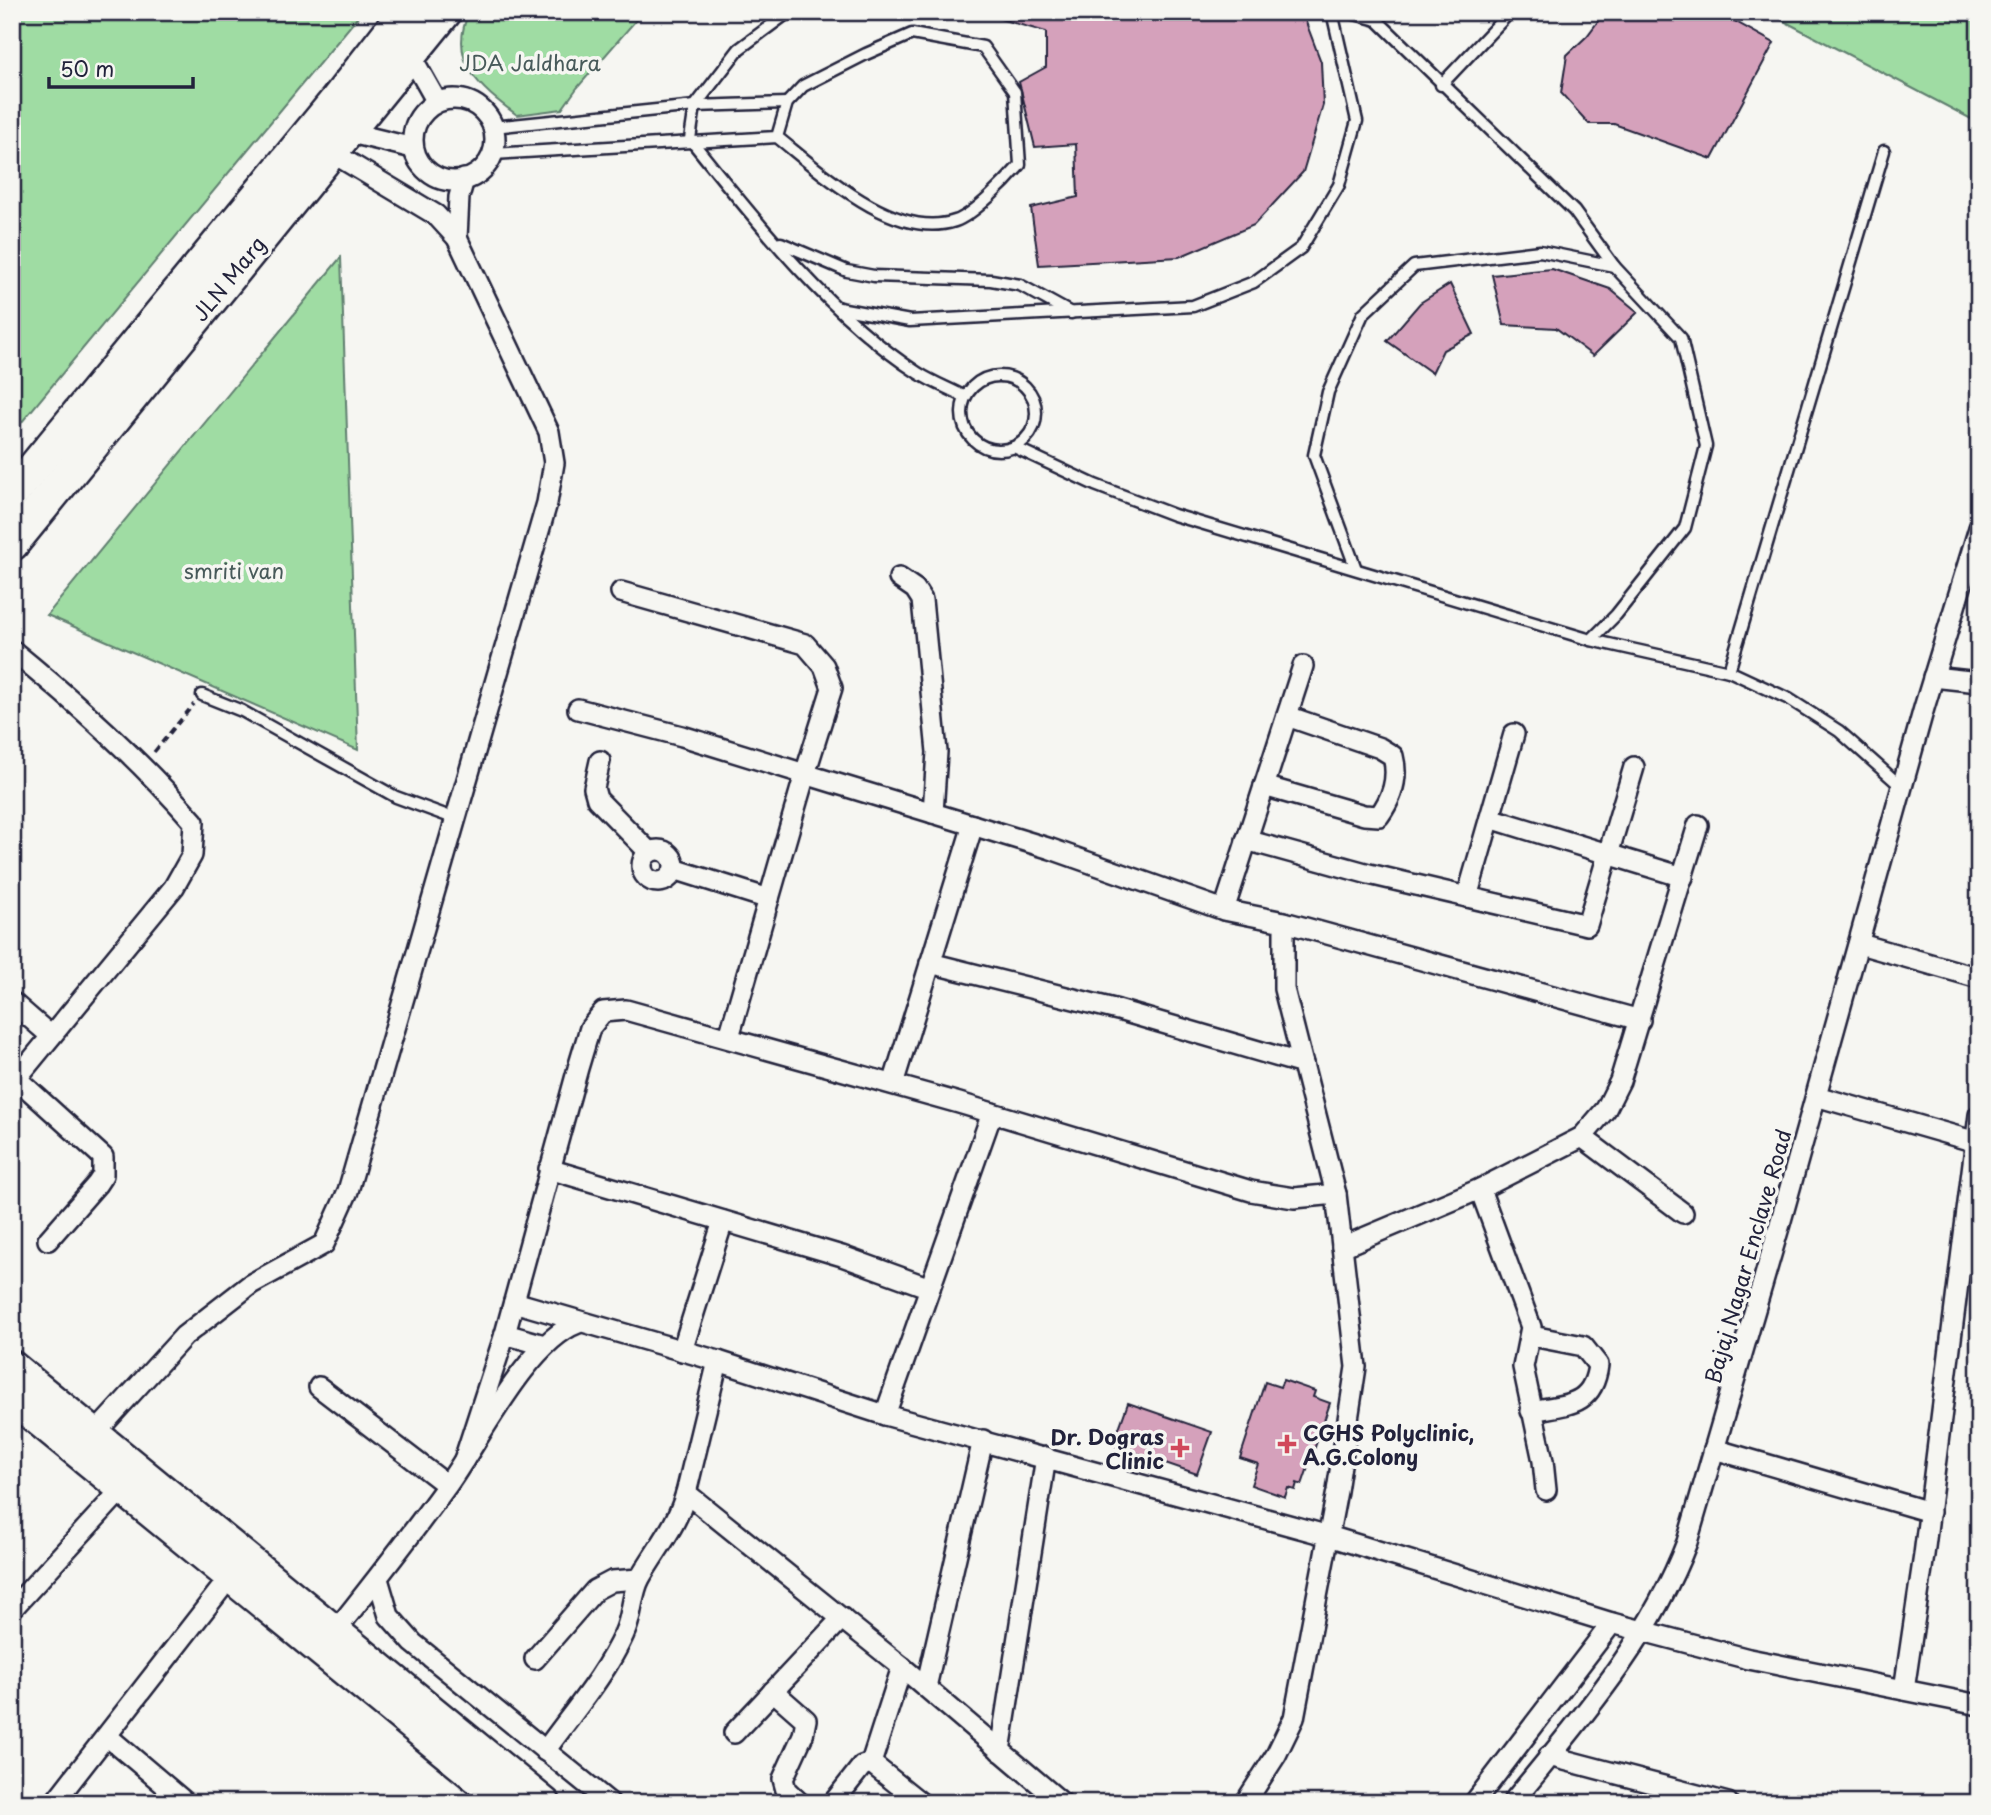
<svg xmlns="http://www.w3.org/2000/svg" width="1991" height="1815" font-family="'Playpen Sans',sans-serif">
<rect width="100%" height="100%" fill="#f6f6f2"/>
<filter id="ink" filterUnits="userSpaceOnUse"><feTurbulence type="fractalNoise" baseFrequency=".0143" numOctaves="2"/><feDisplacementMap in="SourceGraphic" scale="14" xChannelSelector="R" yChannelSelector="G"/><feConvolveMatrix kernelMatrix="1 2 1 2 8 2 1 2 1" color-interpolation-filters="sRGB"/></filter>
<g filter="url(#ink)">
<g fill="#9fdca3" stroke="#607f6f" stroke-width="2">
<path d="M12 12H362L12 434Z"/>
<path d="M469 12H643L577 88 562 109 517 115C480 88 447 61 469 12Z"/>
<path d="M1766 12H1979V123L1778 18Z"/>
<path d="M341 257 358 750 47 615Z"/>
</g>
<g fill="#d5a1bb" stroke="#22223b" stroke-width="2">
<path d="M993 12H1295L1304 17 1321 62 1323 105 1303 172 1254 225 1179 257 1039 265 1031 208 1078 197 1076 144 1035 147 1019 82 1046 67V32L993 17Z"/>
<path d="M1605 12H1718L1774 43 1712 159 1614 124H1589L1561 93 1567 55 1587 36Z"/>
<path d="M1552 269 1610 289 1638 312 1593 356 1556 328 1504 325 1492 275Z"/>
<path d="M1450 284 1474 334 1443 350 1432 373 1387 341 1420 303Z"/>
<path d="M1283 1380 1315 1391 1313 1397 1330 1403 1302 1485 1297 1483 1295 1490 1288 1488 1285 1497 1251 1485 1258 1464 1240 1458 1265 1382 1280 1387Z"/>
<path d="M1128 1403 1212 1432 1197 1474 1113 1445Z"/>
</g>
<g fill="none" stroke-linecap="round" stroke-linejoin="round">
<defs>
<g id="lane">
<path d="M789 12 739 49 695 106 690 139C754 219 831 317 918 373 932 382 950 389 965 397"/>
<path d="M1347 12 1377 20 1574 211 1614 266"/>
<path d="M1441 85 1510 12"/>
<path d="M493 127 695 106 787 103"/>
<path d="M493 154 777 137C821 172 894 241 955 221 974 215 1007 180 1020 165L1015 92 983 47 912 34 866 54 803 86 787 103 777 137"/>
<path d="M781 243 847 271 874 276 991 280 1020 285 1071 313"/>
<path d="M839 308 910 321 1193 306 1254 282 1301 248 1339 185 1357 121 1332 12"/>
<circle cx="999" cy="413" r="37"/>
<path d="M1014 447 1095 485 1174 515 1591 640 1729 671 1789 699 1839 731 1903 788"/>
<path d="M1356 569 1314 455 1328 392 1363 314 1414 266 1540 251 1614 266 1681 338 1706 446 1685 528 1616 615 1591 640"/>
<path d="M1729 671 1884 151"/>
<path d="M202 695 242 711 396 797 456 819"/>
</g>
<g id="street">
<path d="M411 56 437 102"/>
<circle cx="454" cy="140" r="41"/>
<path d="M347 132 413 148"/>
<path d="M457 238 459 197 464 179"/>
<path d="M899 578 915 589 922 600 937 752 933 813"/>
<path d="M12 650C77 703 138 758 194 822L192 855 174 887 12 1084"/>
<path d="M1933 677 1979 682"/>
<path d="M578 709 682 736 805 774 832 688 824 666 805 644 621 592"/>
<path d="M600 761 594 788 597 799 649 852"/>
<path d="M1264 786 1364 815 1379 816C1392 798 1399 779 1393 756L1380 748 1287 716"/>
<path d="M1490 818 1683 877"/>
<path d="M1246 840 1369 874 1587 925 1634 767"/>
<circle cx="658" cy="866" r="16"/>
<path d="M674 869 769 899"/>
<path d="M1467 897 1514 734"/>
<path d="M1224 910 1303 666"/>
<path d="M1860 944 1979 978"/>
<path d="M930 963 1118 1010 1303 1064"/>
<path d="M12 1002 51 1036"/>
<path d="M729 1037 805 774 1051 849 1224 910 1284 922 1640 1020"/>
<path d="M17 1079 103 1157V1175L97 1184 48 1240"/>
<path d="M893 1084 973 825"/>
<path d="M1816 1096 1976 1142"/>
<path d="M1582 1137 1606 1109 1620 1081 1698 825"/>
<path d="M549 1169 842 1256 930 1288"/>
<path d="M1480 1189 1531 1327 1523 1367 1543 1461 1546 1490"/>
<path d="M1342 1247 1480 1189 1582 1137 1683 1213"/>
<path d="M514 1302 718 1361 885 1415 1329 1536 1612 1623 1749 1659 1979 1705"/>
<path d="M505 1334 544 1345"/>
<path d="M682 1351 723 1221"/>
<path d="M718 1361 686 1493 902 1667 1062 1803"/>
<path d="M319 1387 447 1485"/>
<path d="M1531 1411C1566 1404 1593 1407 1598 1365L1583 1346 1532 1336"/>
<path d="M885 1415 992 1113"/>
<path d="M88 1441 184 1336 251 1284 324 1244 348 1191 547 503 554 463 549 432 457 238 436 215 331 152"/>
<path d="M1714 1449 1930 1512"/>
<path d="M464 1460 505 1334 578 1068 590 1028 603 1012 626 1010 959 1103 1251 1191 1294 1198 1336 1194"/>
<path d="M378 1579 389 1616 413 1643 610 1803"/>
<path d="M12 1609 123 1488"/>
<path d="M329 1639C369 1589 409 1538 446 1487 479 1442 527 1342 578 1323"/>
<path d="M535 1659 595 1590 612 1581 639 1579"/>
<path d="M926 1687 983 1440"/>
<path d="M1904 1690 1924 1555 1979 1115"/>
<path d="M773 1691 806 1720 803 1735 783 1779 786 1790 800 1803"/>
<path d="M734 1733 842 1618"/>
<path d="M107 1736 186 1803"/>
<path d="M545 1751C572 1713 605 1676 624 1634 633 1616 631 1594 640 1578 657 1548 677 1526 686 1493"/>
<path d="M1000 1751 1046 1457"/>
<path d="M1549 1756 1728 1803"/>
<path d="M871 1763 902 1667"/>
<path d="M54 1803 230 1577"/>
<path d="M833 1803 862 1766 871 1763 921 1803"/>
<path d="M1245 1803 1276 1755 1294 1718 1337 1491 1356 1367 1336 1194 1284 989V922"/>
<path d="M1474 1803 1612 1623"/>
<path d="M1512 1803C1579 1721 1649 1642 1687 1542L1780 1224 1924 708 1979 528"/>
</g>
<g id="secondary">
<path d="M12 1365 546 1803"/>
<path d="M12 1400 506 1803"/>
</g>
<g id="primary">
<path d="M12 494 335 102 405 12"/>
<path d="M12 544 445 12"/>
</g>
</defs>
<use href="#lane" stroke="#22223b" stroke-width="15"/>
<use href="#street" stroke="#22223b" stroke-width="24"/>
<use href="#secondary" stroke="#22223b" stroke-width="33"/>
<use href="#primary" stroke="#22223b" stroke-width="37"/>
<path stroke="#22223b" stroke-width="3.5" stroke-dasharray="7 5" stroke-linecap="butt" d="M154 752 194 704"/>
<use href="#lane" stroke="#f6f6f2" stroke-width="10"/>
<use href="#street" stroke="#f6f6f2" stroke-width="19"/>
<use href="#secondary" stroke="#f6f6f2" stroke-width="28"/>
<use href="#primary" stroke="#f6f6f2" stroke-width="32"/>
</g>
</g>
<g fill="#d1495b" stroke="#f6f6f2" stroke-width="2.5">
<path d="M1283.5 1433.5h7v7h7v7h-7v7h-7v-7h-7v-7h7z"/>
<path d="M1176.5 1437.5h7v7h7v7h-7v7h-7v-7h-7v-7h7z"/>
</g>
<g text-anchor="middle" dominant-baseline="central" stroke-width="7" stroke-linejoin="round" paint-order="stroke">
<g font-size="21" fill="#485a5a" stroke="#f6f6f2">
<text x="530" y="62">JDA Jaldhara</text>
<text x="234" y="570">smriti van</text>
</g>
<g font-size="21" fill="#22223b" stroke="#f6f6f2">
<text transform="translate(228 278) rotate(-51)">JLN Marg</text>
<text transform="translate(1747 1256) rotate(-74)">Bajaj Nagar Enclave Road</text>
</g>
<g font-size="21" font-weight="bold" fill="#22223b" stroke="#f6f6f2" text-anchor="start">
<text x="1303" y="1432">CGHS Polyclinic,<tspan x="1303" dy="24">A.G.Colony</tspan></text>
<text x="1164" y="1436" text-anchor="end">Dr. Dogras<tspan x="1164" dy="24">Clinic</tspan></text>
</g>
</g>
<rect width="1991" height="1815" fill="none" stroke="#f6f6f2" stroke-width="42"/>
<rect x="21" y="21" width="1949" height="1773" fill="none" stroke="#22223b" stroke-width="2.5" filter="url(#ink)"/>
<path d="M49 77v10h144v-10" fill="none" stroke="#22223b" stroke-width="3.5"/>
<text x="60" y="77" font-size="21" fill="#22223b" stroke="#f6f6f2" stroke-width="5" paint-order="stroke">50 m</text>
</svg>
